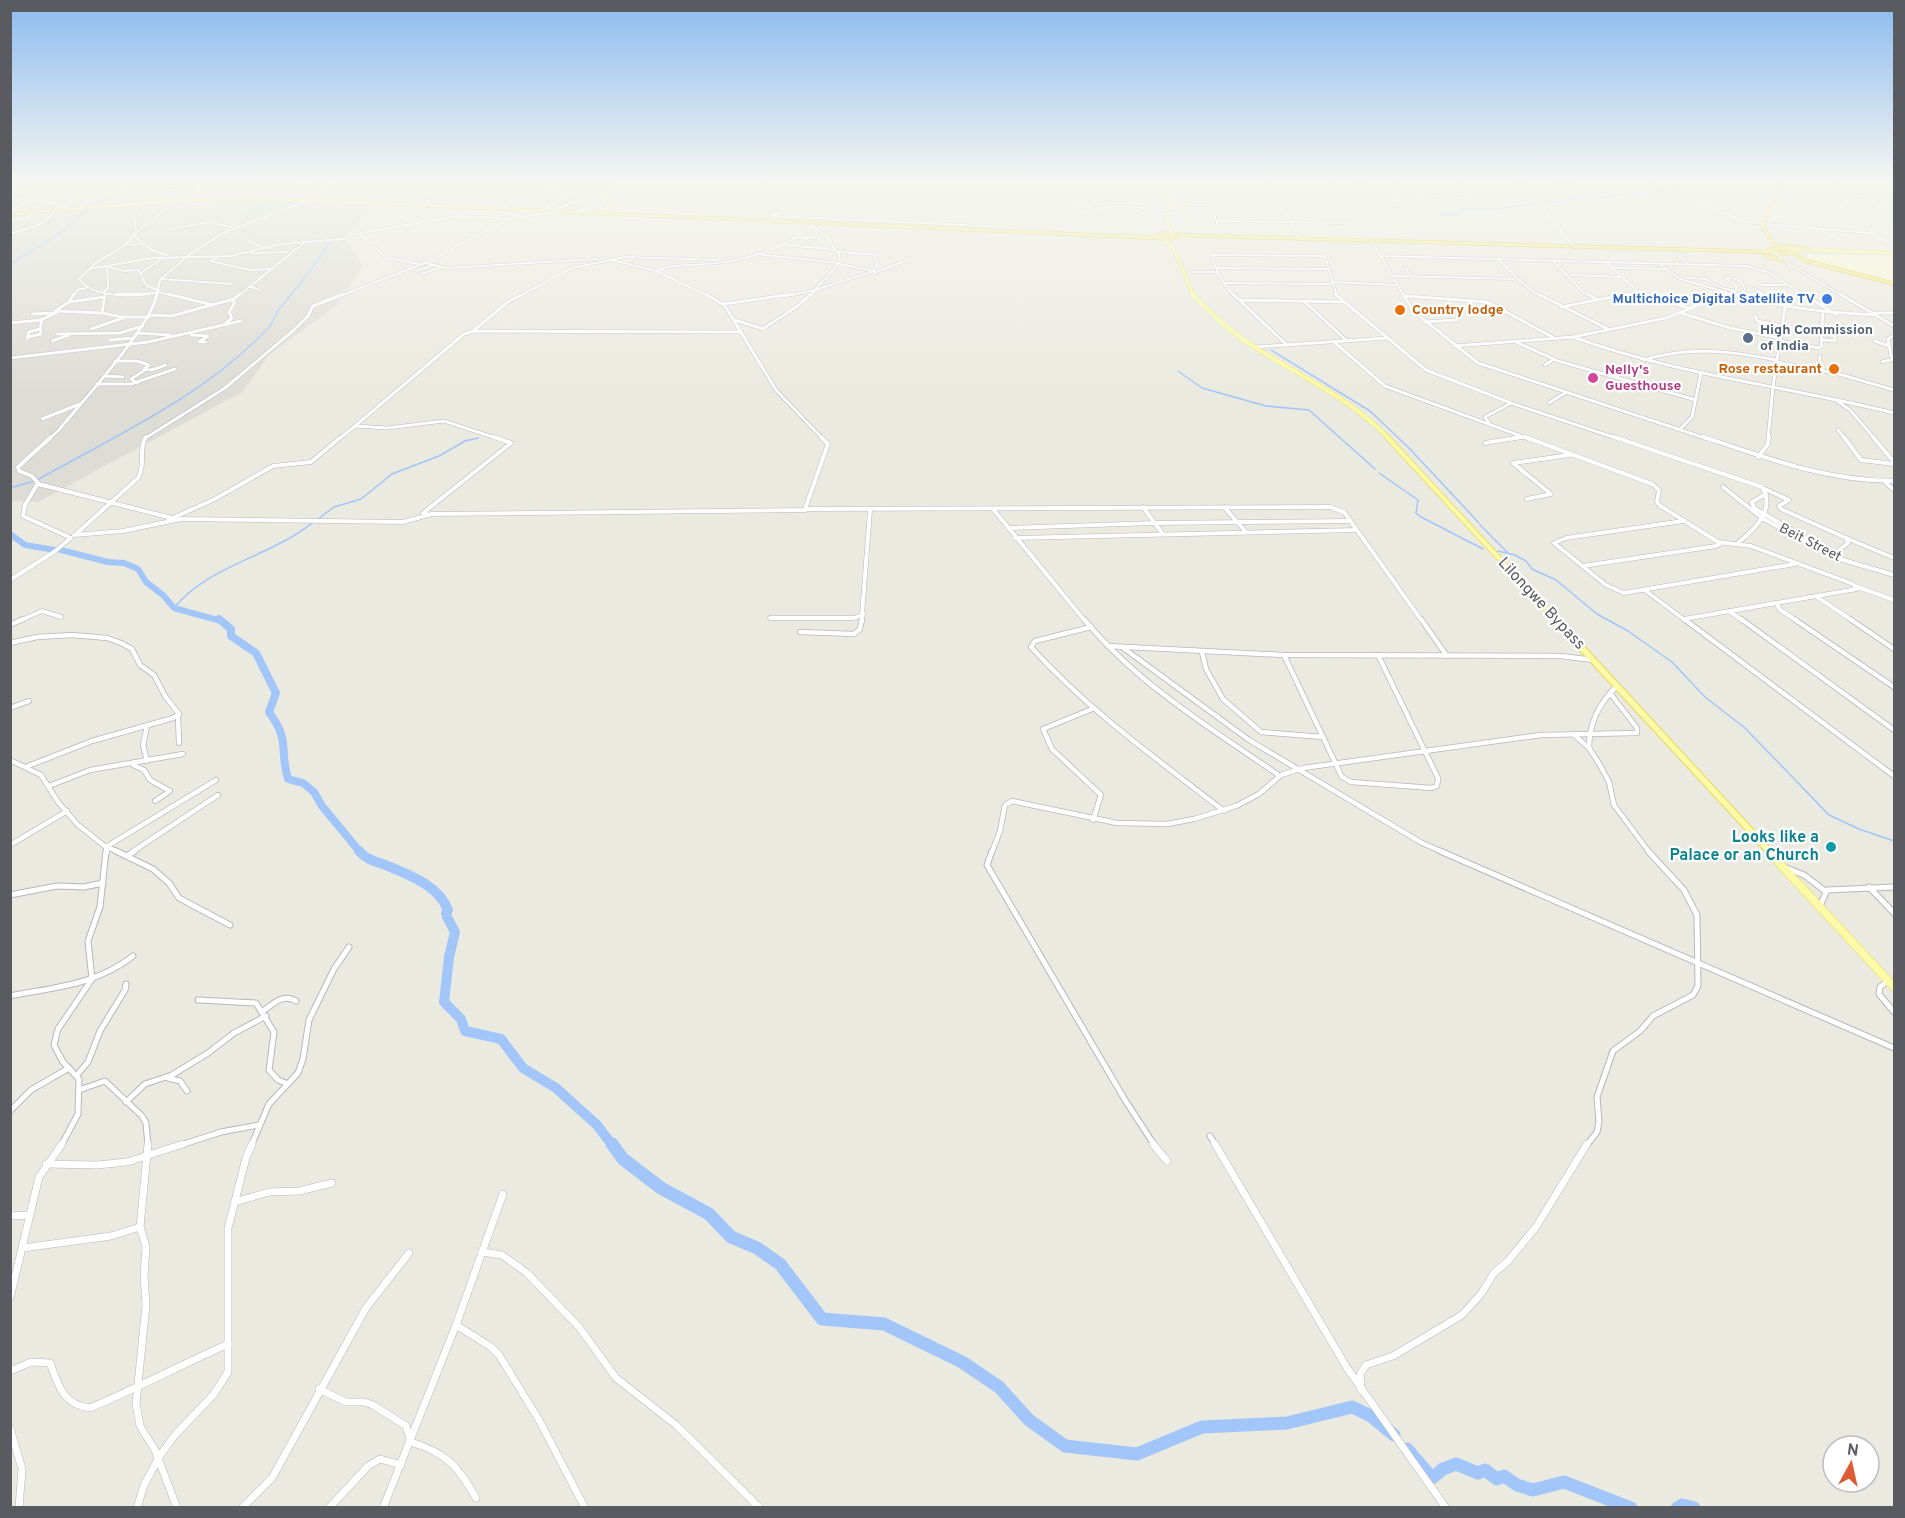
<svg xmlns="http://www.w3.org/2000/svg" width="1905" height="1518" font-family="Overpass,sans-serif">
<rect width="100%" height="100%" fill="#ebeae0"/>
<path fill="#fbf8d5" d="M1808 255 1894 256V282L1807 260Z"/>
<path fill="#dddcd5" d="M10 182H607L598 210 376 201 345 238 363 266 337 305 269 355 242 392 38 502 11 501Z"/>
<path fill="#bee2c3" d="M263 202H290L289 207 263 216H243L245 212H239Z"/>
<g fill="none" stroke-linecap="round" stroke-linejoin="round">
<g stroke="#a2c5fa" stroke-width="1.5">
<path d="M1668 190 1685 185 1687 182"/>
<path d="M1541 203 1664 191"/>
<path d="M91 207 140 182"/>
<path d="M1438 215H1457L1464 209H1496L1536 203"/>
<path d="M10 264C37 248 66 232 87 209"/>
<path d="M1271 350 1370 411 1409 448 1479 523"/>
<path d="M1178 371 1202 388 1266 406 1309 410 1375 469"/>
<path d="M1379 473 1418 500 1416 513 1421 517 1483 549"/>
<path d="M39 479C117 435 206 395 268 328 273 323 275 315 279 309 297 287 315 267 329 243"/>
<path d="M10 488 34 481"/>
<path d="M318 519 334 507 361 499 392 474 439 456 465 441 478 438"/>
<path d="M1480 525 1507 552"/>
<path d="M1498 551 1515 555 1526 561 1532 569 1556 580 1597 614 1628 631 1672 662 1705 697 1745 728 1829 815 1859 829 1894 841"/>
<path d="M174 608C202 573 249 561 286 540 296 535 305 528 314 522"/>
</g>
<g stroke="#a2c5fa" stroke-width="6">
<path d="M10 534 25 545 55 550"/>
<path d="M61 550 108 562 124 563 138 569 146 582 163 595 174 608 221 621"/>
</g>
<path stroke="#a2c5fa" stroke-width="8" d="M219 619 231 629V636L256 653 276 693 269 712C291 742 279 749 288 779L303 783 314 792 322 806 360 852"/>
<g stroke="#a2c5fa" stroke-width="10">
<path d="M359 851C368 861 376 861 388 866 410 875 439 886 448 910L446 913"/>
<path d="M447 917 455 932 449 957 444 1002 461 1019 465 1031 501 1039 523 1068 556 1088 597 1125 613 1146"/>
</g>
<g stroke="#a2c5fa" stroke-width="13">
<path d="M612 1144 623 1159 661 1188 709 1214 731 1237 757 1248 780 1264 822 1319 884 1324 962 1362 999 1387 1029 1420 1065 1446 1137 1454 1202 1427 1287 1423 1352 1407 1371 1416 1394 1435"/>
<path d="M1407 1449 1432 1478 1443 1469 1456 1464 1478 1473 1485 1470 1497 1479 1504 1476 1517 1485 1533 1490 1564 1482 1631 1508"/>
<path d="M1677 1508 1682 1505 1694 1508"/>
</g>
<defs>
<g id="minor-far5">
<path d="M296 182 329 185"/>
<path d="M1251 182 1269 188 1286 184 1279 182"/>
<path d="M1321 182 1337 186 1380 182"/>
<path d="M1398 182 1426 197 1503 190"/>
<path d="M1514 182 1539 204 1574 247"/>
<path d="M1645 182 1746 222 1821 229"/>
<path d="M1838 182 1855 186"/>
<path d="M10 183 13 182"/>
<path d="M425 184 426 192 430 196 426 206"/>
<path d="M1784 185 1885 200"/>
<path d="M1520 186 1607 182"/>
<path d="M171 190 200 189"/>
<path d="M1354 193 1484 182"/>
<path d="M1839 193 1840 190 1869 182"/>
<path d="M1894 195 1880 205 1871 233 1894 245"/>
<path d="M10 198 46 201 70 209"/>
<path d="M186 200 204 187 200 182"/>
<path d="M314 201 332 182"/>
<path d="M1386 202 1426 197"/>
<path d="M1073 204 1091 207"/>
<path d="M80 208 94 196"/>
<path d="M1168 208H1212L1222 238"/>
<path d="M1841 208 1853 195"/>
<path d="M501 209 508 204 517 203"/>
<path d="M1101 209 1099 211 1104 219"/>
<path d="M10 210 25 204 27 200"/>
<path d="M555 210 578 200"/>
<path d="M1281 210 1285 211 1299 240"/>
<path d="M540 211 579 190 547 185 549 182"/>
<path d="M577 211 602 206 608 198 613 182"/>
<path d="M1080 214C1103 203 1145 204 1167 216"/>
<path d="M772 216 965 225"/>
<path d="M772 216 769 215 782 213"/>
<path d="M517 217 562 212"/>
<path d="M10 220 23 219 42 211"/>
<path d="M1217 221 1346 223"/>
<path d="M170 229 209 222 235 228"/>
<path d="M1820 229 1871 233"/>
<path d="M1822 231 1844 241"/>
<path d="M136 233 134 215 141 203"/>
<path d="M10 234 39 225 57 210"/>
<path d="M360 234 387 258 419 264"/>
<path d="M134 236 152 250 167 255"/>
<path d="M793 238H812L818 232"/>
<path d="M806 239 819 247 836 251"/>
<path d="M247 240 264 248"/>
<path d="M305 242 344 239 350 235 458 216 508 218"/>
<path d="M1372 242 1404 296"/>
<path d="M782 244 824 249"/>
<path d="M124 245 143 244"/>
<path d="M839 252 875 255 877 264 874 270"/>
<path d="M1773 252 1787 263 1843 296"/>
<path d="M251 253 287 252"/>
<path d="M756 254 839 263"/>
<path d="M1677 255 1689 264"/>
<path d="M1382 256 1747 266 1767 272 1806 296"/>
<path d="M217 258 210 261 250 270 270 269"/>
<path d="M1498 259 1522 283 1540 296"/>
<path d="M612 260 656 271"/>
<path d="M1553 261 1582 291 1590 296"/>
<path d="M1606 262 1638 292 1650 296"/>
<path d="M425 263 447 268 598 259"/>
<path d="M1661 265 1680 279 1739 296"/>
<path d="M109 267 124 271 139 270 146 285 159 291"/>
<path d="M1405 267 1411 276"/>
<path d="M1216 268 1329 269"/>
<path d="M1613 268 1667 269"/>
<path d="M89 269 153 258 231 256 277 245 305 242 238 296"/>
<path d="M416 271 434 265"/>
<path d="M1193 272H1218"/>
<path d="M141 273 161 259"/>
<path d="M874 273 905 261 906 258"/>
<path d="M421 274 442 267"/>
<path d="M1571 275 1622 277"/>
<path d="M1393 276 1514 279"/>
<path d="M1687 278 1706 279 1722 288 1734 291"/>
<path d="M161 279 232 284"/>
<path d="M1331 282 1398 285"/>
<path d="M1224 283 1331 284"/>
<path d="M1761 285H1788"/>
<path d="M251 287 260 290"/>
<path d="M1754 288 1766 296"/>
<path d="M1736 290V285L1725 278C1736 278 1742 279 1745 290L1738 295"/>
<path d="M104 292 108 288 107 266"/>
<path d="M159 292C137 297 93 299 79 279L97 262 124 246 136 233 176 201"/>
<path d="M159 292 174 296"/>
<path d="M73 296 77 290 86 288"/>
<path d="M157 296 160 280 190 254 223 233 309 200"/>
<path d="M340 296 425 263 527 210"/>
<path d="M520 296 572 268 625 257 717 260"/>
<path d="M708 296 656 271C672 263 689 266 707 264 744 261 787 249 815 223"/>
<path d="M786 296 815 290 839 263"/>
<path d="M810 296 815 290 874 271 840 264 839 253 834 249 828 237 812 226"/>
<path d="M1234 296C1223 284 1215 271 1212 255L1325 256 1337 296"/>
<path d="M1619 296 1638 292"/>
<path d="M1722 296 1729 293"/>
</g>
<g id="minor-far4">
<path d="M116 294H149"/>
<path d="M168 294 213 305"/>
<path d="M706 294 725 306 776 390 823 439"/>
<path d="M1233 294 1287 345"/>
<path d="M1335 294 1426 370 1511 403 1619 439"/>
<path d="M1403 294 1413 311 1478 363 1708 439"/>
<path d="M1538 294 1608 329"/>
<path d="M1588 294 1598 300"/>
<path d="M1645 294 1691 309"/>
<path d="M1734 294C1781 308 1827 313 1877 315"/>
<path d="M1764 294 1777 303"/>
<path d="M1803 294 1837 315"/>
<path d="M1840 294 1894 326"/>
<path d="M105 295 102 313 122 317H149"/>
<path d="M1405 296 1488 302 1556 339"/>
<path d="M1239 300 1344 302"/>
<path d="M69 302 74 294"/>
<path d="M1305 302 1347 341"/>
<path d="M724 304 793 294"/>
<path d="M1561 307 1627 294"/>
<path d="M102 313 55 311 69 302 104 297"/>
<path d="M1681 313 1730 328 1780 338"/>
<path d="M1823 313 1822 324 1826 328 1843 331 1844 326"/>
<path d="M1874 313H1894"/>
<path d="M32 314 57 313"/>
<path d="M150 315 171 316 234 299 240 294"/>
<path d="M1755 316 1757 321 1782 326"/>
<path d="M41 320 56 313"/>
<path d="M735 320 763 329C779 317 797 309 811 294"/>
<path d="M1425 322 1457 320"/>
<path d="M10 323 42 320 40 329 29 332 27 339"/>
<path d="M225 324 232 318 229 312 235 302 231 300"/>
<path d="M91 329 123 318"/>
<path d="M473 331 508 302 523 294"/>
<path d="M137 333 170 335"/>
<path d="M57 334 120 333 143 326"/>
<path d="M1824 334 1835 336V341L1824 340"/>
<path d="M191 335 208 336 199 342H206"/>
<path d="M28 337 41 334 40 329"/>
<path d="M1573 337C1677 375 1787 386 1894 413"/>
<path d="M110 340 133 338"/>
<path d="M52 341 69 335"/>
<path d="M1779 341 1819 348 1822 346"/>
<path d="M1874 341 1890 346"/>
<path d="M1334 342 1385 386 1529 439"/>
<path d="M1516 342 1558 361 1696 400"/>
<path d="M1454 346 1573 337 1666 318 1726 294"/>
<path d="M1822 346 1821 334H1824"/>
<path d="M1254 347 1388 338"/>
<path d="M10 358 148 342 241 321"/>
<path d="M1644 360C1689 346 1731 351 1776 360"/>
<path d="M115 361H137L149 365 144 369 151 370 166 365"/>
<path d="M1776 362 1835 373 1894 390"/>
<path d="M1882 362 1894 359 1891 356 1888 339 1894 335"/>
<path d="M1545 365 1554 359"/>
<path d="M1819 370 1820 356"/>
<path d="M104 376 123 377"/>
<path d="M137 383 131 379 145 370"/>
<path d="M97 384H131L175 369"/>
<path d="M1837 401 1850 410 1875 439"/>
<path d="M1549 403 1565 393"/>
<path d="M42 419 80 404"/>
<path d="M1489 423 1485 417 1511 403"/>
<path d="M1679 430 1692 417 1701 373"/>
<path d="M1838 430 1845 439"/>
<path d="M49 439 59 430C83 400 151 327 157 294"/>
<path d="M144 439 225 388 294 330 308 316 313 306 344 294"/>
<path d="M339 439 355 426"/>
<path d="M499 439 444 421 387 428 355 426 464 334 474 331 741 332"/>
<path d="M1511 439 1524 437"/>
<path d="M1768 439 1773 387 1785 307"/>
</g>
<g id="minor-far3">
<path d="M821 437 828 444 805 509 1330 507 1344 512 1422 621"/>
<path d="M1525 437 1652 484 1659 490 1657 502 1659 505 1718 542 1751 546 1853 584 1857 589 1684 619"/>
<path d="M1614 437 1762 487C1776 510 1755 529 1738 543"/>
<path d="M1704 437C1766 458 1827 481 1894 481"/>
<path d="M1844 437 1861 460 1894 464"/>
<path d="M1873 437 1894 462"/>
<path d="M1485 443 1521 437"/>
<path d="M1758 457 1768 444 1769 437"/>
<path d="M1886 483 1894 490"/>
<path d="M38 484 172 518"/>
<path d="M1723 487 1762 518 1833 557 1894 575"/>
<path d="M1765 489 1789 500 1779 506 1781 509 1846 538 1848 543 1834 554"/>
<path d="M1766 494 1752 502 1754 508 1840 558"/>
<path d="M1527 499 1551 494 1513 463 1570 455"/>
<path d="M1143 507 1162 533"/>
<path d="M1224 507 1246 532"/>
<path d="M993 509 1085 621"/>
<path d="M427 514 423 513 511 443 494 437"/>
<path d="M168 520 213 500 273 466 311 462 341 437"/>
<path d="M1683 521 1566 538 1554 543 1606 585 1624 593 1795 564"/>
<path d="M1008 528 1154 523 1350 521"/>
<path d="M76 534 138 478C146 465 138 449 146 437"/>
<path d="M74 535 123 531 181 519 403 522 432 514 806 510"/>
<path d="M1015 538 1357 530"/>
<path d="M1846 538 1894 558"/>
<path d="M1583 566 1716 546 1721 543"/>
<path d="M10 580 54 552 71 538 23 516 25 505 38 483 32 476 19 471 18 467 51 437"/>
<path d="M1855 586 1894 600"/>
<path d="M1646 591 1686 621"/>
<path d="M1817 597 1853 621"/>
<path d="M1777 603 1779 609 1797 621"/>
<path d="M1729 611 1743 621"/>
<path d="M770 618H854L862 615 870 510"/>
<path d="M19 621 42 611 61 617"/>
<path d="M862 621 863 613"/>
</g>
<g id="minor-far2">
<path d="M1084 619C1137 684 1212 729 1280 776"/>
<path d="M1421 619 1447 656"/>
<path d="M1684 619 1894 776"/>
<path d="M1741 619 1894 730"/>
<path d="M1794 619 1894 687"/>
<path d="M1850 619 1894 649"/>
<path d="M10 625 23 619"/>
<path d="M1091 627 1035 641 1031 647C1088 710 1157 759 1224 811"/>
<path d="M800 632 854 634 860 629 862 619"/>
<path d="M10 643 37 637 72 635 107 638 121 643 132 649 140 665 154 675 165 696 179 714 173 718 92 741 28 766"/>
<path d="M1108 646 1284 655 1561 656 1593 660"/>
<path d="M1122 647 1249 740 1422 843 1443 852"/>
<path d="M1202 652 1206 669 1223 699 1261 732 1323 737"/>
<path d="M1284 655 1342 777 1351 782 1432 788 1437 786 1438 778 1378 655"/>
<path d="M10 708 29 701"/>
<path d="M1092 709 1043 729 1052 749 1101 795 1093 820"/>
<path d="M178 716 179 743"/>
<path d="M147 726 143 745 147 761"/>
<path d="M1573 734 1589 748 1600 765 1609 782 1614 805 1649 852"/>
<path d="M1589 748C1589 723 1599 703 1617 686"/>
<path d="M10 760 41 775 58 802 78 825 106 847 107 852"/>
<path d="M133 765 144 770 150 780 170 791 155 801"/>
<path d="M49 786 90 770 183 754"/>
<path d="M10 845 67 811"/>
<path d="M106 847 120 852"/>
<path d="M106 847 216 780"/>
<path d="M132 852 218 795"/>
<path d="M992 852 1000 831 1005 805 1012 801 1117 823 1167 824 1194 819 1236 806 1259 794 1281 775 1303 768 1541 735 1637 733V728L1610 693"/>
</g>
<g id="minor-far1">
<path d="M116 851 153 869 169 883 179 898 230 925"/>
<path d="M992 851 987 865 1125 1100 1155 1146"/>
<path d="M1440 851 1894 1048"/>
<path d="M128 855 135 851"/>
<path d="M1784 867 1804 875 1825 891"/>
<path d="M1869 887 1894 913"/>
<path d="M10 895 57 886 84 887 103 883"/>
<path d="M1820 906 1827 890 1894 887"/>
<path d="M1888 981 1880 987 1879 994 1894 1012"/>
<path d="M10 996C55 987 96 985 133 956"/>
<path d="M198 1000 256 1003 274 1032 269 1070 278 1080 288 1084"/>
<path d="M263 1011C273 1004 283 993 296 1001"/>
<path d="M77 1075 88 1062 100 1031 125 990 126 984"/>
<path d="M168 1078 180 1081 187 1091"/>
<path d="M79 1090 105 1081 142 1116 146 1123 148 1146"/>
<path d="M126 1102 145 1084 172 1075 208 1053 234 1033 266 1016"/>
<path d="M12 1109 31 1090 69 1068"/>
<path d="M1210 1136 1216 1146"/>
<path d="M61 1146 78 1114 79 1079 63 1062 54 1045 58 1029 92 979 88 941 100 907 106 851"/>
<path d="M178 1146 221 1132 259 1125"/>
<path d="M251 1146 269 1104 298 1073 303 1059 309 1020 334 969 349 947"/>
<path d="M1586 1146 1597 1132 1599 1122 1597 1097 1613 1051 1640 1031 1653 1016 1693 995 1698 986 1697 915 1684 890 1648 851"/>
</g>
<g id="minor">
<path d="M148 1144 140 1227 146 1247 144 1276 146 1305 136 1404 140 1426 155 1450 177 1508"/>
<path d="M1153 1144 1167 1161"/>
<path d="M1215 1144 1347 1368 1446 1508"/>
<path d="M46 1164 97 1165 127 1162 183 1144"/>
<path d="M235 1202 269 1192 299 1191 332 1183"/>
<path d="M10 1216 29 1215"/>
<path d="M23 1248 111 1236 140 1227"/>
<path d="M482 1252 502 1255 527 1273 579 1327 616 1378 676 1425 760 1508"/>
<path d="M10 1298 39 1177 62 1144"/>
<path d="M456 1325 491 1347 499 1355 539 1420 585 1508"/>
<path d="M10 1371 31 1362 50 1363C58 1385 63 1405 90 1408 137 1388 181 1365 228 1344"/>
<path d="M319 1389 346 1402H364L373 1405 406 1426 411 1442C448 1454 457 1465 476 1498"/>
<path d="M1361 1390 1360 1374 1366 1365 1393 1356 1462 1315 1481 1294 1494 1273 1508 1261 1536 1227 1587 1144"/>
<path d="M10 1428 22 1469 19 1508"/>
<path d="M137 1508 144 1485 161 1454 175 1435 214 1394 228 1372V1228L246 1158 252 1144"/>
<path d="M242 1508 272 1478 366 1308 409 1253"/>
<path d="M329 1508 368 1466 380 1459 401 1465"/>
<path d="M383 1508 456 1325 503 1194"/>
</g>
<g id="major-far4">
<path d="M1169 205 1187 208"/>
<path d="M600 214 611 203 617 182"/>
<path d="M1172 234 1166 216 1174 182"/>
<path d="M1163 239 1173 248 1194 296"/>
<path d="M1788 249 1894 253"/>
</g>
<path id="major-far3" d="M1192 294C1212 315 1231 333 1256 348 1301 377 1352 399 1389 439"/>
<path id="major-far2" d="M1387 437 1557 621"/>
<path id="major-far1" d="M1555 619 1770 852"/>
<path id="major" d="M1768 851 1894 987"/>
<g id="highway">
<path d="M1786 182 1770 206 1763 227 1773 243 1788 249"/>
<path d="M10 214 186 200 252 198 662 216"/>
<path d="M661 216 1158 238"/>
<path d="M1164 233 1176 237 1166 240 1156 236Z"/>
<path d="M1174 235 1773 252"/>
<path d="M1787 246 1810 250"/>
<path d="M1781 248 1796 252 1783 254 1768 250Z"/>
<path d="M1794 254 1807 261 1894 284"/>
<path d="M1765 255 1783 261"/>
</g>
</defs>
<use href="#minor-far5" stroke="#b6b7bc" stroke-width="3"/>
<use href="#minor-far4" stroke="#b6b7bc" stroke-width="4"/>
<use href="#minor-far3" stroke="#b6b7bc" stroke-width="5"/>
<use href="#minor-far2" stroke="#b6b7bc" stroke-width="6"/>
<use href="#minor-far1" stroke="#b6b7bc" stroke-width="7"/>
<use href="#minor" stroke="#b6b7bc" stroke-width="8"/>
<use href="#major-far4" stroke="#e8d75c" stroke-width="4"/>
<use href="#major-far3" stroke="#e8d75c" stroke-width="4.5"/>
<use href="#major-far2" stroke="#e8d75c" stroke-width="6"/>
<use href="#major-far1" stroke="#e8d75c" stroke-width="8"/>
<use href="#major" stroke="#e8d75c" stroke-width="9"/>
<use href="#highway" stroke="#debe0d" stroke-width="4"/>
<use href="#minor-far5" stroke="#fff" stroke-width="2"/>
<use href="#minor-far4" stroke="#fff" stroke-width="3"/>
<use href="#minor-far3" stroke="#fff" stroke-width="4"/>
<use href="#minor-far2" stroke="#fff" stroke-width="4.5"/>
<use href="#minor-far1" stroke="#fff" stroke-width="5"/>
<use href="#minor" stroke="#fff" stroke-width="7"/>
<use href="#major-far4" stroke="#fafaa7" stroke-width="3"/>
<use href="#major-far3" stroke="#fafaa7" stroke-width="4"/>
<use href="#major-far2" stroke="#fafaa7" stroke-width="4.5"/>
<use href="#major-far1" stroke="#fafaa7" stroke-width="6"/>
<use href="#major" stroke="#fafaa7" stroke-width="8"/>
<use href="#highway" stroke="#f6ec8c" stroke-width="3"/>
</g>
<linearGradient id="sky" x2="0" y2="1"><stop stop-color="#8cbbef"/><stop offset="0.46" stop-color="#f6f6f1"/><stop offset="1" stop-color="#f6f6f1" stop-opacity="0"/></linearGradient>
<rect width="1905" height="395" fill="url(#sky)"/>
<circle fill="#3f7fe0" stroke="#fff" stroke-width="2" cx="1827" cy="299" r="6"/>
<g fill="#e8710a" stroke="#fff" stroke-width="2">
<circle cx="1400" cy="310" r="6"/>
<circle cx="1834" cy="369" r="6"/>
</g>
<circle fill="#5c6f8a" stroke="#fff" stroke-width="2" cx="1748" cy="338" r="6"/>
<circle fill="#d1479c" stroke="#fff" stroke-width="2" cx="1593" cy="378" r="6"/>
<circle fill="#0f9aa8" stroke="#fff" stroke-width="2" cx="1831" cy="847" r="6"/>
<g text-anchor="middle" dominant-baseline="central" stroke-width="4.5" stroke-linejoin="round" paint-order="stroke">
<g font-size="14" font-weight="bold" fill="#366cbe" stroke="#fff" text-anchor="end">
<text x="1815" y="299">Multichoice Digital Satellite TV</text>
</g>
<g font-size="14" font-weight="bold" fill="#c56008" stroke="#fff" text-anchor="start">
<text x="1412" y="310">Country lodge</text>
<text x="1822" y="369" text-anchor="end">Rose restaurant</text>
</g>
<g font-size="14" font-weight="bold" fill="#4e5e75" stroke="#fff" text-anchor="start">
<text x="1760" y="330">High Commission<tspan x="1760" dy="16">of India</tspan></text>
</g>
<g font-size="14" font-weight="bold" fill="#b23c85" stroke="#fff" text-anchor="start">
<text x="1605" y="370">Nelly's<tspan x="1605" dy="16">Guesthouse</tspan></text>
</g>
<g font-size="14" fill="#595b60" stroke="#fff">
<text transform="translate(1810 543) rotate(27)">Beit Street</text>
</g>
<g font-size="16" fill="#595b60" stroke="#fff">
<text transform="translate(1541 604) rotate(47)">Lilongwe Bypass</text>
</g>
<g font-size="16" font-weight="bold" fill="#0d838f" stroke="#fff" text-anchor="end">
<text x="1819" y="838">Looks like a<tspan x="1819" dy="18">Palace or an Church</tspan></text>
</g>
</g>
<rect width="1905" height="1518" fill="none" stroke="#595b60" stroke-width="24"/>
<g transform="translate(1851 1464) rotate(8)"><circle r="28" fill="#ffffff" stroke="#bdbdbf" stroke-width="1.5"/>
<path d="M0-4.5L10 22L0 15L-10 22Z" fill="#de5c33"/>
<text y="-9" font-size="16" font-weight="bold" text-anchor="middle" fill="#595b60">N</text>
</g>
</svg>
